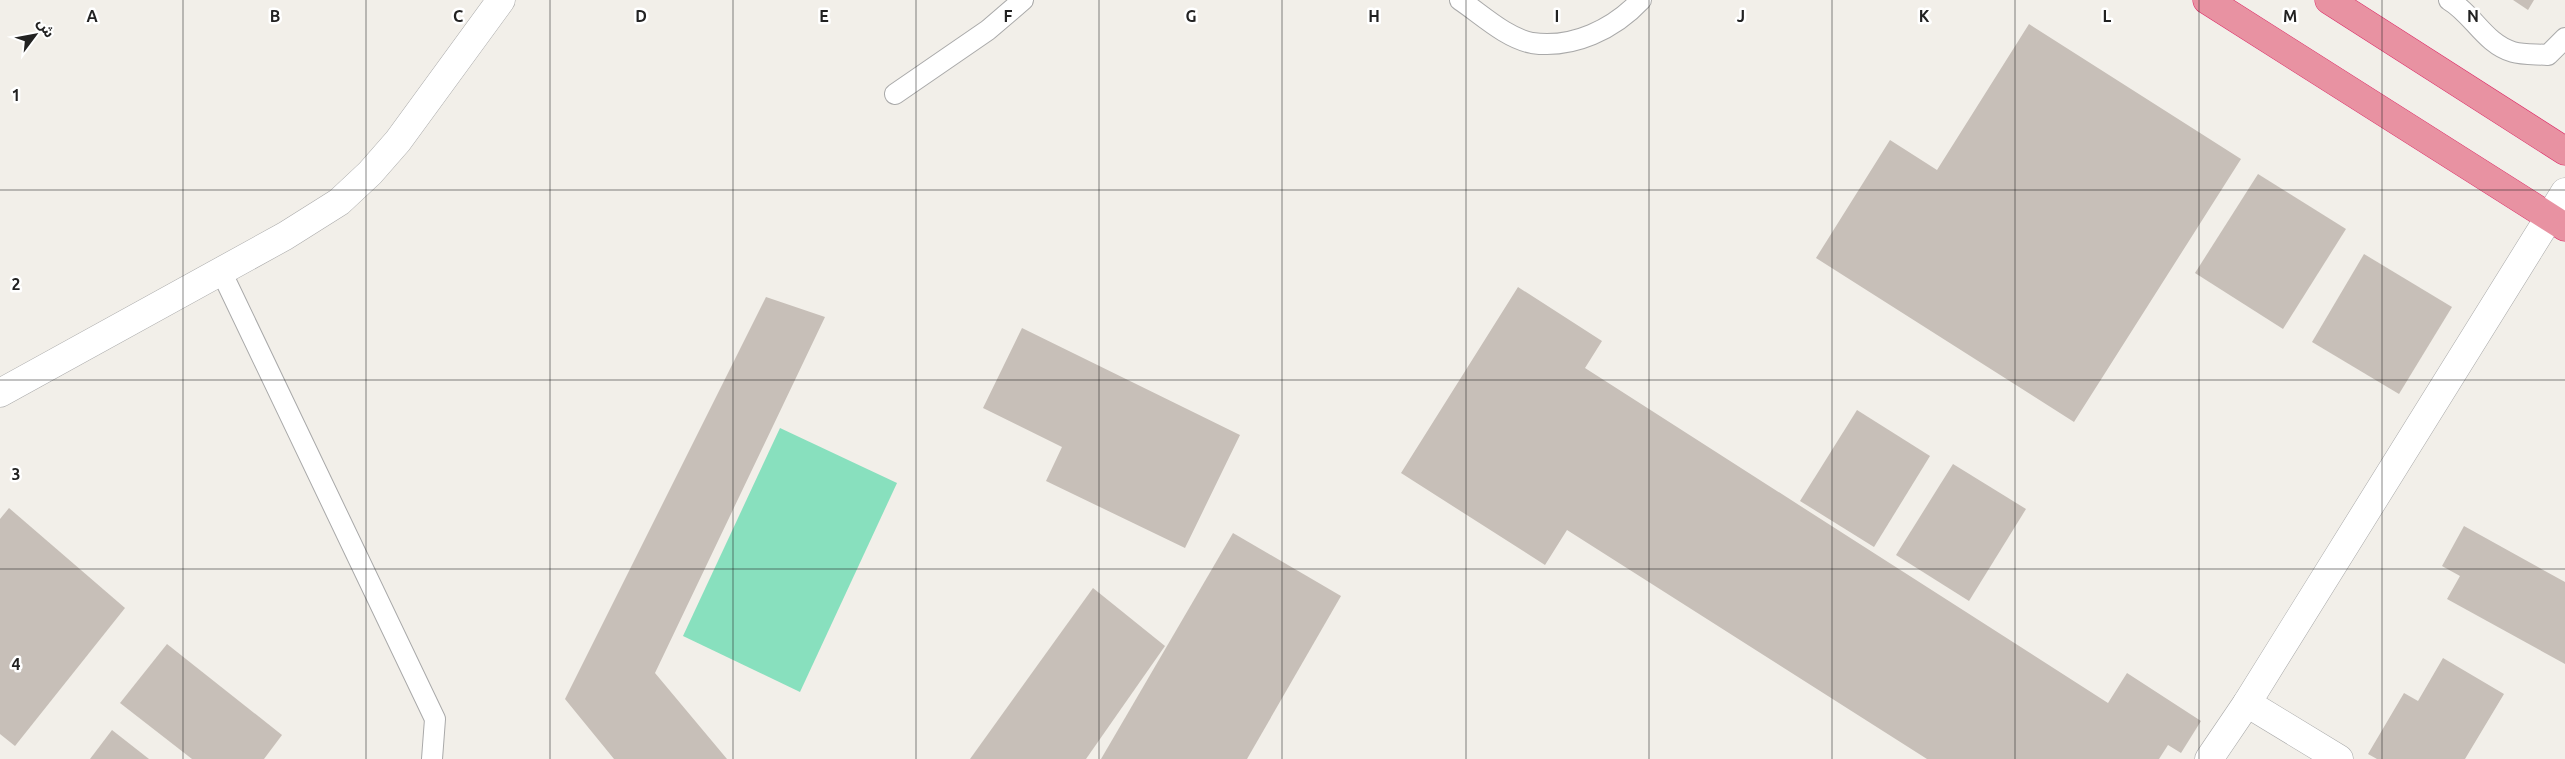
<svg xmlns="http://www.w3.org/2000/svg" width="2565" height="759" font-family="Ubuntu,'Noto Sans Arabic',sans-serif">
<rect width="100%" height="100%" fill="#f2efe9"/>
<path fill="#88e0be" d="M780 428 897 483 800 692 683 636Z"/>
<g fill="#c7bfb8">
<path d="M2513 0H2534L2528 10Z"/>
<path d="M2029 24 2241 159 2074 422 1816 258 1890 140 1937 170Z"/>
<path d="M2258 174 2346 229 2283 329 2195 273Z"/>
<path d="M2364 254 2452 307 2399 394 2312 342Z"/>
<path d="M1518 287 1602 341 1585 368 2108 703 2127 673 2201 721 2181 753 2168 745 2159 759H1927L1567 530 1545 565 1401 473Z"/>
<path d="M766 297 825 317 655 673 727 759H614L565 699Z"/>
<path d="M1022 328 1240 435 1185 548 1046 481 1062 447 983 408Z"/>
<path d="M1857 410 1930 456 1874 547 1800 501Z"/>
<path d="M1953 464 2026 509 1969 601 1896 555Z"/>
<path d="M9 508 125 608 15 746 0 734V519Z"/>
<path d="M2464 526 2565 582V664L2447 599 2460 576 2442 566Z"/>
<path d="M1233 533 1341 596 1247 759H1101Z"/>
<path d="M1093 588 1165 646 1086 759H970Z"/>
<path d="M167 644 282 735 264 759H192L120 703Z"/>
<path d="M2443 658 2504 694 2465 759H2377L2368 754 2404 693 2418 701Z"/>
<path d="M112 730 149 759H90Z"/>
</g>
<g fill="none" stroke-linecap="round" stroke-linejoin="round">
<defs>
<g id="lane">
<path d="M1460 0C1481 14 1506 38 1532 43 1573 49 1614 29 1641 0"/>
<path d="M2449 0C2473 14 2485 44 2513 52 2523 55 2537 54 2548 55L2565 38"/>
<path d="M895 94 988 30 1023 0"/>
<path d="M221 271 435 719 432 759"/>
</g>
<g id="street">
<path d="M0 393 285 236 339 202 370 173 398 141 501 0"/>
<path d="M2247 703 2339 759"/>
<path d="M2209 759 2247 703 2565 192"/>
</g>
<g id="highway">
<path d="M2207 0 2565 227"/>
<path d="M2329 0 2565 151"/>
</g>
</defs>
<use href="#lane" stroke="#a9a9a9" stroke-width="22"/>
<use href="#street" stroke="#a9a9a9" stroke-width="29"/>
<use href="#highway" stroke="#dc2a67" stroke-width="29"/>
<use href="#lane" stroke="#fff" stroke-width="20"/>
<use href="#street" stroke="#fff" stroke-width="28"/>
<use href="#highway" stroke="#e892a2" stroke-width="28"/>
</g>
<path fill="none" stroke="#222" stroke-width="1" stroke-opacity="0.55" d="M183 0V759M366 0V759M550 0V759M733 0V759M916 0V759M1099 0V759M1282 0V759M1466 0V759M1649 0V759M1832 0V759M2015 0V759M2199 0V759M2382 0V759M0 190H2565M0 380H2565M0 569H2565"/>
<g font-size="16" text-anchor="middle" font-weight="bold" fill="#222" stroke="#fff" stroke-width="5" stroke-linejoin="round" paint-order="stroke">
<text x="92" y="22">A</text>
<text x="275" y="22">B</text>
<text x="458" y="22">C</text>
<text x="641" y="22">D</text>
<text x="824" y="22">E</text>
<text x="1008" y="22">F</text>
<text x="1191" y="22">G</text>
<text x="1374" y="22">H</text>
<text x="1557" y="22">I</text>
<text x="1741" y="22">J</text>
<text x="1924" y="22">K</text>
<text x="2107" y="22">L</text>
<text x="2290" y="22">M</text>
<text x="2473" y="22">N</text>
<text x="16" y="101">1</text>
<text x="16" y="290">2</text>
<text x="16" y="480">3</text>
<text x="16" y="670">4</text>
</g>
<g transform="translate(35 35) rotate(58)" stroke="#ffffff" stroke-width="4" paint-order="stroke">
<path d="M0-4L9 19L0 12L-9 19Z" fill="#222222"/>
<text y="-8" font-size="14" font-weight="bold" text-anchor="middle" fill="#222222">ش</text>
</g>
</svg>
